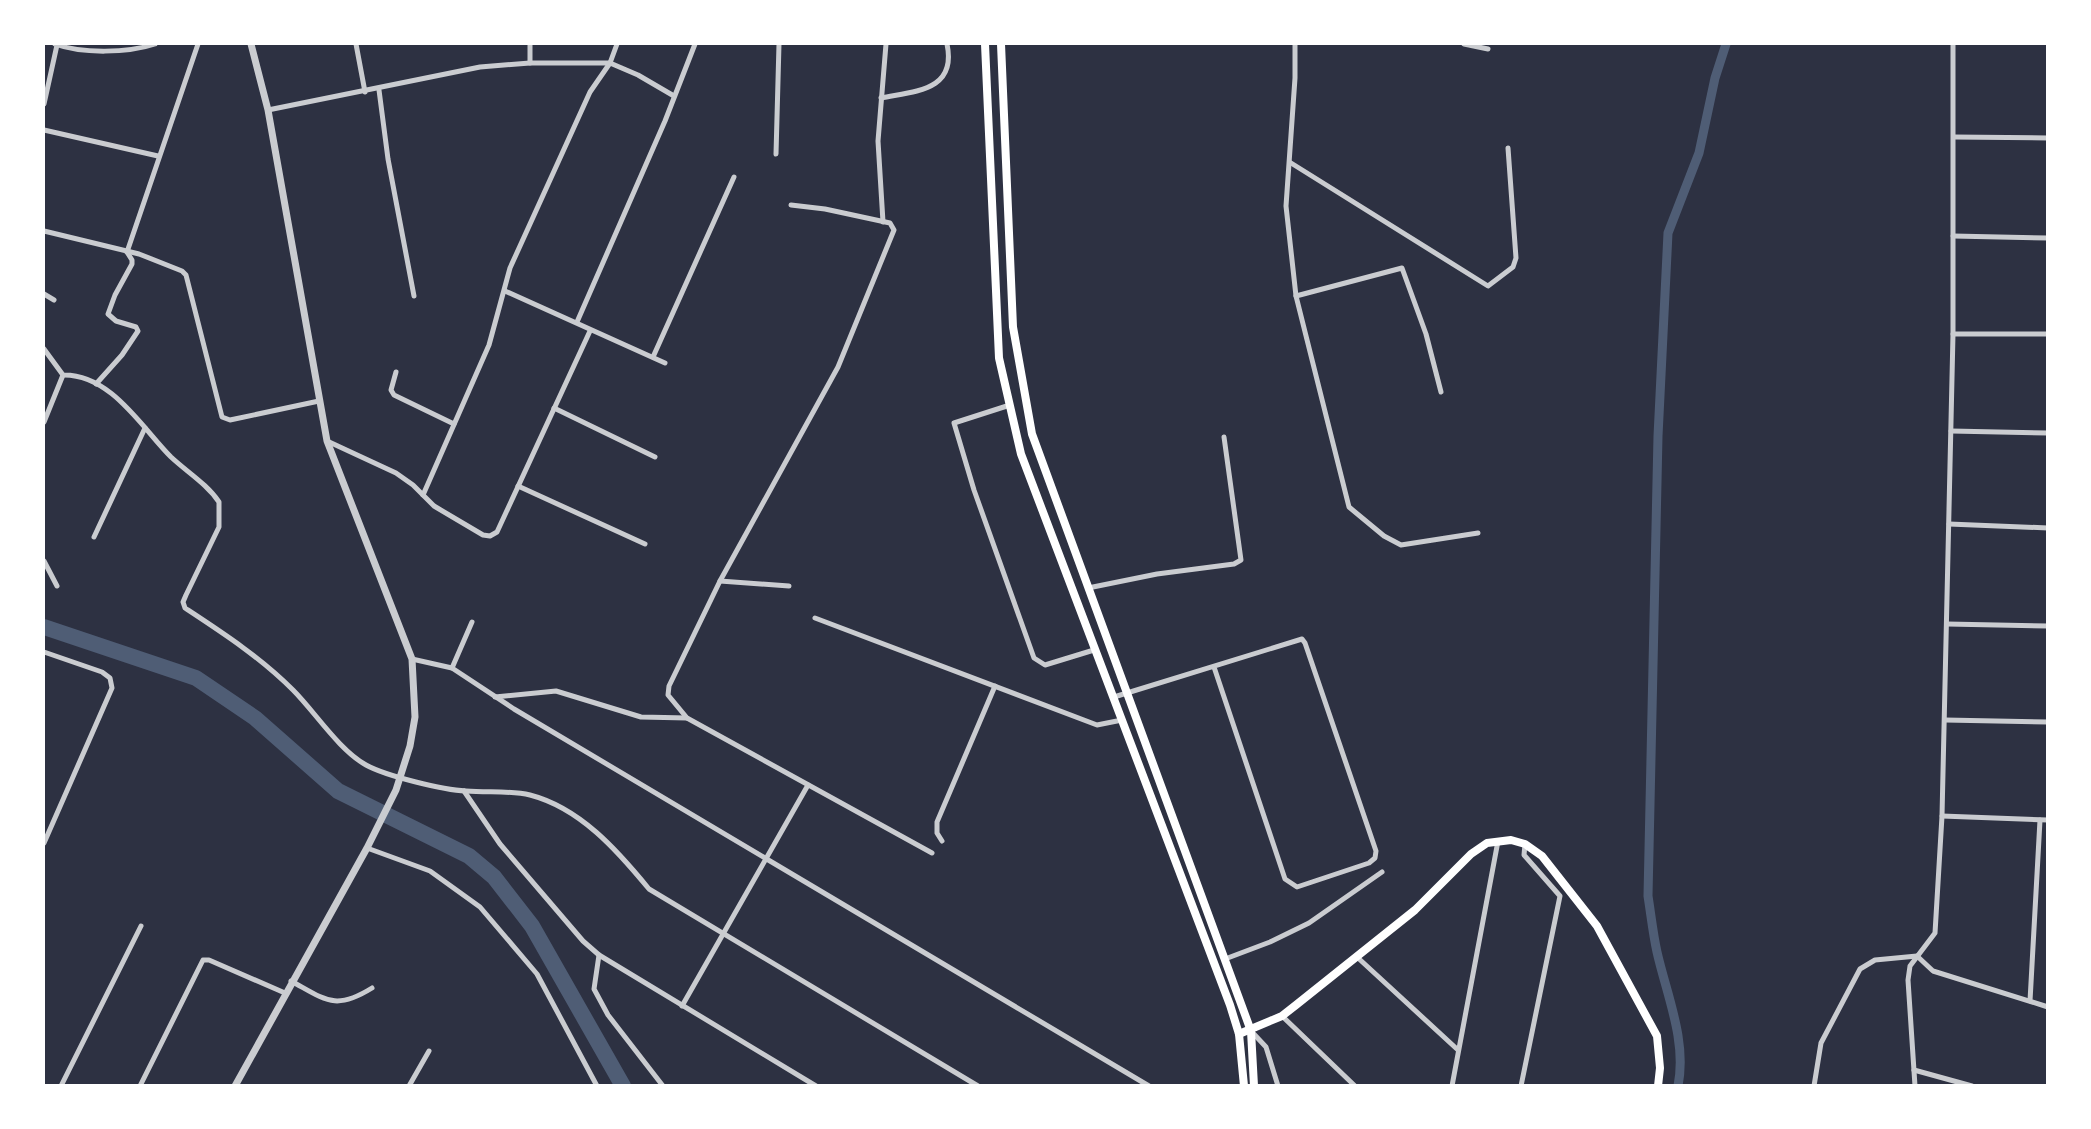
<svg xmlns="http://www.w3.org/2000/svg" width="2091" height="1129" font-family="Montserrat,sans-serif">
<rect width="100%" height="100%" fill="#2d3142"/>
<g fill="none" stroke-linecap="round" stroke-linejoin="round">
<path stroke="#4f5d75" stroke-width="9" d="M1678 1086C1687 1041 1667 996 1657 952 1653 934 1651 915 1648 896L1658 436 1668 233 1699 153 1715 78 1726 44"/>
<path stroke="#4f5d75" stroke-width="16" d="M44 627 196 678 255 718 338 791 469 856 494 877 532 926 623 1086"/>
<g stroke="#caccd0" stroke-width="5">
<path d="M55 44C82 54 128 53 155 44"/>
<path d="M356 44 365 92"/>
<path d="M530 44V63"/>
<path d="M1295 44V78L1286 206 1296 296 1349 507 1384 536 1401 545 1478 533"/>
<path d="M1464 44 1488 49"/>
<path d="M379 90 388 159 414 296"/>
<path d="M881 98C915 91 957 91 947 44"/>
<path d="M44 104 57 45"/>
<path d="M268 110 480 67 530 63H610L638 75 674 96"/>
<path d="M44 130 158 156"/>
<path d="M1954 137 2048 138"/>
<path d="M776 154 779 44"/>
<path d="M1291 163 1488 286 1513 267 1516 258 1508 148"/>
<path d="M791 205 825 209 890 223 894 230 838 367 720 581 669 686 668 695 687 718 932 853"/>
<path d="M883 222 878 141 886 44"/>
<path d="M44 231 139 254 182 271 186 275 222 417 230 420 319 401"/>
<path d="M1953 236 2048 238"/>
<path d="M127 252 198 44"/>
<path d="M505 291 665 363"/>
<path d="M44 294 54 300"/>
<path d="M1296 296 1402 268 1426 334 1441 392"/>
<path d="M577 322 665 121 695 44"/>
<path d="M1953 334H2048"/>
<path d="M44 349 63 375C111 374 142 428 171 457 187 472 207 484 219 502V527L186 595 183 602 185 608C223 633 260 657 293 690 315 712 339 750 366 765 386 776 443 790 466 791 487 793 510 790 530 795 580 808 617 850 649 889L978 1086"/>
<path d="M653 357 734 177"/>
<path d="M396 372 391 390 394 395 454 424"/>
<path d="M96 384 122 355 138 331 136 327 116 321 108 314 115 295 132 264V260L127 252"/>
<path d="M1010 405 954 423 974 490 1034 658 1045 665 1094 650"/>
<path d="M554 408 655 457"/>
<path d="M44 422 63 375"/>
<path d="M1951 431 2048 433"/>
<path d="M327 441 396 473 413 485 434 506 483 535 490 536 497 532 590 331"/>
<path d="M518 486 645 544"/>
<path d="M423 495 489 345 510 268 590 92 610 63 617 44"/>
<path d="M1949 524 2048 528"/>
<path d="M94 537 145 428"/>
<path d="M44 561 57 586"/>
<path d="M720 581 789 586"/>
<path d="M1088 588 1157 574 1234 564 1241 560 1224 437"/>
<path d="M815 618 1097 725 1122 720"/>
<path d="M1947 624 2048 626"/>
<path d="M44 652 102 672 110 678 112 688 44 843"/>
<path d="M412 659 452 668 514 709 1149 1086"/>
<path d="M452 668 472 622"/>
<path d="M495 697 556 691 641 717 687 718"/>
<path d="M1114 697 1302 639 1305 643 1376 851 1375 858 1369 863 1297 887 1285 879 1214 667"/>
<path d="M1945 720 2048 722"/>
<path d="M464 791 500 844 583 941 599 955"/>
<path d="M1942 816 2048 820"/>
<path d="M942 841 937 833V822L995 686"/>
<path d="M367 848 430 871 480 907 537 974 597 1086"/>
<path d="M1357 957 1458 1050"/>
<path d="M1225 959 1270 942 1309 923 1382 872"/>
<path d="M291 981C326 1000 335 1011 372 988"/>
<path d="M2030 1001 2040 820"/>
<path d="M682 1006 808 785"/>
<path d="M1282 1016 1355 1086"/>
<path d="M1252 1032 1266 1047 1278 1086"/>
<path d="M1914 1070 1972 1086"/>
<path d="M61 1086 141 926"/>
<path d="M140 1086 203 960H209L285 993"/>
<path d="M409 1086 429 1051"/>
<path d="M663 1086 608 1015 594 989 599 955 816 1086"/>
<path d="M1452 1086 1498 841"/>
<path d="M1521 1086 1560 896 1524 855 1525 844"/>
<path d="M1814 1086 1821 1043 1860 969 1875 960 1917 956 1933 971 2048 1007"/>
<path d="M1915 1086 1908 980 1910 966 1935 933 1942 816 1953 334V44"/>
</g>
<path stroke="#caccd0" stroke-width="7" d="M235 1086 367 848 396 790 410 746 415 717 412 659 327 441 268 110 251 44"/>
<path stroke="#fff" stroke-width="8" d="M1239 1034 1282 1016 1296 1005 1415 910 1471 854 1487 843 1511 840 1525 844 1542 856 1597 926 1657 1036 1660 1068 1658 1086"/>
<g stroke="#fff" stroke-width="8">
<path d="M985 44 999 358 1021 454 1230 1005 1239 1034 1244 1086"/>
<path d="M1001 44 1013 327 1032 434 1251 1031 1254 1086"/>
</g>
</g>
<rect width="2091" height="1129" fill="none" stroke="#ffffff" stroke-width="90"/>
</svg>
